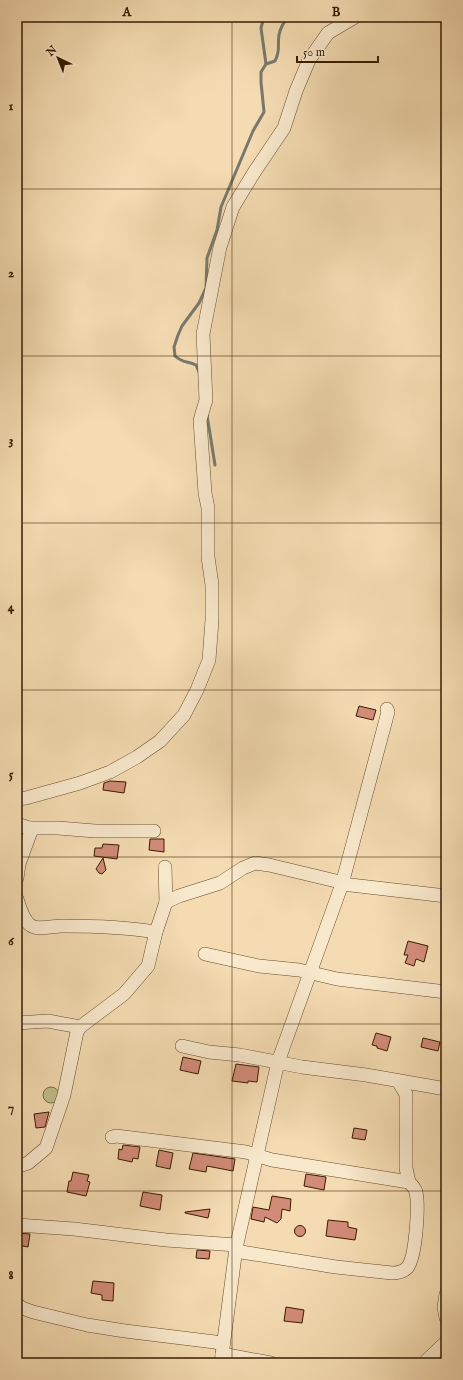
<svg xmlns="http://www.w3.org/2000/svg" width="463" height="1380" font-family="'IM FELL English',serif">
<rect width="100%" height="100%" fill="#f4dbb1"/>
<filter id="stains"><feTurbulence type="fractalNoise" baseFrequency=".005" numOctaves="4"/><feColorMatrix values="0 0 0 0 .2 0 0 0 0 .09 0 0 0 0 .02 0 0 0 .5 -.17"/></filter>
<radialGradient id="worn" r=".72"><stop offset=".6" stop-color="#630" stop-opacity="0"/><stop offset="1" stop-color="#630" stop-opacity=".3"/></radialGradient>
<circle fill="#c1be88" stroke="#7c6d44" cx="51" cy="1095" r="8"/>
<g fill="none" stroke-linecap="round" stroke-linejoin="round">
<g stroke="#777a6e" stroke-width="3">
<path d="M266 64 275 61C281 49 277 48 279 35 280 29 284 22 288 17"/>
<path d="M199 372 196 365C186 360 184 364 175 356L174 347 178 335 182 326 199 303 206 288 207 258 217 230 221 207 253 131 264 112 261 82V72L266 64 261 28 264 17"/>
<path d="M207 415 215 465"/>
</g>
</g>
<g fill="#d28b78" stroke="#361c00">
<path d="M359 706 376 710 373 720 356 716Z"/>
<path d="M110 781 126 782 124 793 103 790 104 783Z"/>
<path d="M150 839H164V852L149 850Z"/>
<path d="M103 844 119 845 117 859 94 856 95 848H102Z"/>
<path d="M103 858 106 870 102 874 99 873 96 869Z"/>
<path d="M408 941 428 946 424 962 416 959 414 966 405 963 408 955H404Z"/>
<path d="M376 1033 391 1037 387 1051 377 1048V1046L372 1045Z"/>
<path d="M423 1038 440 1042 438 1051 421 1047Z"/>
<path d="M183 1057 201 1061 198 1074 180 1070Z"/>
<path d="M236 1064 259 1067 257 1082 248 1081V1083L232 1081Z"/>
<path d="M49 1112 45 1127 36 1128 34 1114Z"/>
<path d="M354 1128 367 1130 365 1140 352 1138Z"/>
<path d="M123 1145 140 1147 138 1159 133 1158 132 1162 118 1159 119 1149 122 1150Z"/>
<path d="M159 1150 173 1153 170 1169 156 1166Z"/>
<path d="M193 1153 235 1159 233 1171 207 1166 206 1172 189 1169Z"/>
<path d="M73 1172 89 1175 87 1181 90 1182 86 1196 67 1192 69 1181H71Z"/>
<path d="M306 1174 326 1177 324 1190 304 1186Z"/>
<path d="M143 1192 162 1195 160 1210 140 1206Z"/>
<path d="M272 1196 291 1199 290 1211 282 1209 281 1219 277 1223 265 1217 264 1222 251 1219 253 1207 269 1210Z"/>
<path d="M210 1209 208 1218 185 1213V1212Z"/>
<path d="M328 1220 348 1222V1227L357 1229 355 1240 326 1236Z"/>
<circle cx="300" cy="1231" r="5.5"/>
<path d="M17 1233 30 1234 28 1247 17 1245Z"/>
<path d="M197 1250 210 1251 209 1259 196 1258Z"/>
<path d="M93 1281 114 1283 113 1301 102 1300V1295L91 1293Z"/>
<path d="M286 1307 304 1310 302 1323 284 1321Z"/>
</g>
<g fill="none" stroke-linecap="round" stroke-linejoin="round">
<defs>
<g id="street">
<path d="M17 799 26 798 80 783 110 772 137 757 160 741 184 715 197 690 209 660 212 620V585L208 557V508L205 493 200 420 206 400 203 334 220 247 233 207 255 171 284 128 296 91 309 60 328 33 355 17"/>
<path d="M17 824 29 828 31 831 19 864 17 878"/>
<path d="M29 828H58L95 831H154"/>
<path d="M17 899C20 908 24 924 34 927 40 929 55 926 62 926 93 926 125 927 156 932"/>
<path d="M166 902 179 896 220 883 243 868 255 863 269 865 336 881 342 884 384 727 388 712 387 709"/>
<path d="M205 954 259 966 299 970 337 979 446 992"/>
<path d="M17 1023 48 1021 80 1027"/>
<path d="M182 1046 209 1052 240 1055 302 1067 366 1075 446 1089"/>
<path d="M398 1081 406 1094V1168L409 1182"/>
<path d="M112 1137 116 1136 246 1152 272 1160 409 1182C412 1185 415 1188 416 1192 419 1206 416 1258 407 1268 403 1272 398 1273 392 1273L336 1267 235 1251"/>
<path d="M17 1167 28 1163 46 1148 64 1095 77 1032 80 1027 124 994 148 966 156 932 166 902 165 867"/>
<path d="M17 1225 74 1229 166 1240 236 1245"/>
<path d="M446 1294 444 1307 446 1318"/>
<path d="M17 1304 22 1308 33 1312 87 1325 125 1331 215 1342 223 1345"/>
<path d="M222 1354 271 1363"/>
<path d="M221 1363 236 1248 278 1062 342 884 446 896"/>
<path d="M424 1363 446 1342"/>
</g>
</defs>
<use href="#street" stroke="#664c2c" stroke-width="14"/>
<use href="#street" stroke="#f8e8cc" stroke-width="13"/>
</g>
<path fill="none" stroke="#361c00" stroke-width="1" stroke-opacity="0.55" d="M232 17V1363M17 189H446M17 356H446M17 523H446M17 690H446M17 857H446M17 1024H446M17 1191H446"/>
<rect width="463" height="1380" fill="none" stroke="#f4dbb1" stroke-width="44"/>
<g transform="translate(58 58) rotate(317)" stroke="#f8e8cc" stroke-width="3" paint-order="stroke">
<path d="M0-3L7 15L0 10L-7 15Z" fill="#361c00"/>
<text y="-6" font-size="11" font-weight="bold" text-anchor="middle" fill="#361c00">N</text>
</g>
<path d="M297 56v6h81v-6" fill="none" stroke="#361c00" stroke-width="2"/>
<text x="303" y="56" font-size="12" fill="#361c00" stroke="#f8e8cc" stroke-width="3" paint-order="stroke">50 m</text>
<rect x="22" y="22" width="419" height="1336" fill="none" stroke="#361c00" stroke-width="1.5"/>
<g font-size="13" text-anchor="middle" font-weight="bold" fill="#361c00">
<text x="127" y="16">A</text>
<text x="336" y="16">B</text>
<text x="11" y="110">1</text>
<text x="11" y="277">2</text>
<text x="11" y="444">3</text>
<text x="11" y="611">4</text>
<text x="11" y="778">5</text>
<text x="11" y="945">6</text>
<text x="11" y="1112">7</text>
<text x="11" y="1279">8</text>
</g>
<rect width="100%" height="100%" filter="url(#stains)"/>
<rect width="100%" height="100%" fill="url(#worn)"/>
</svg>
